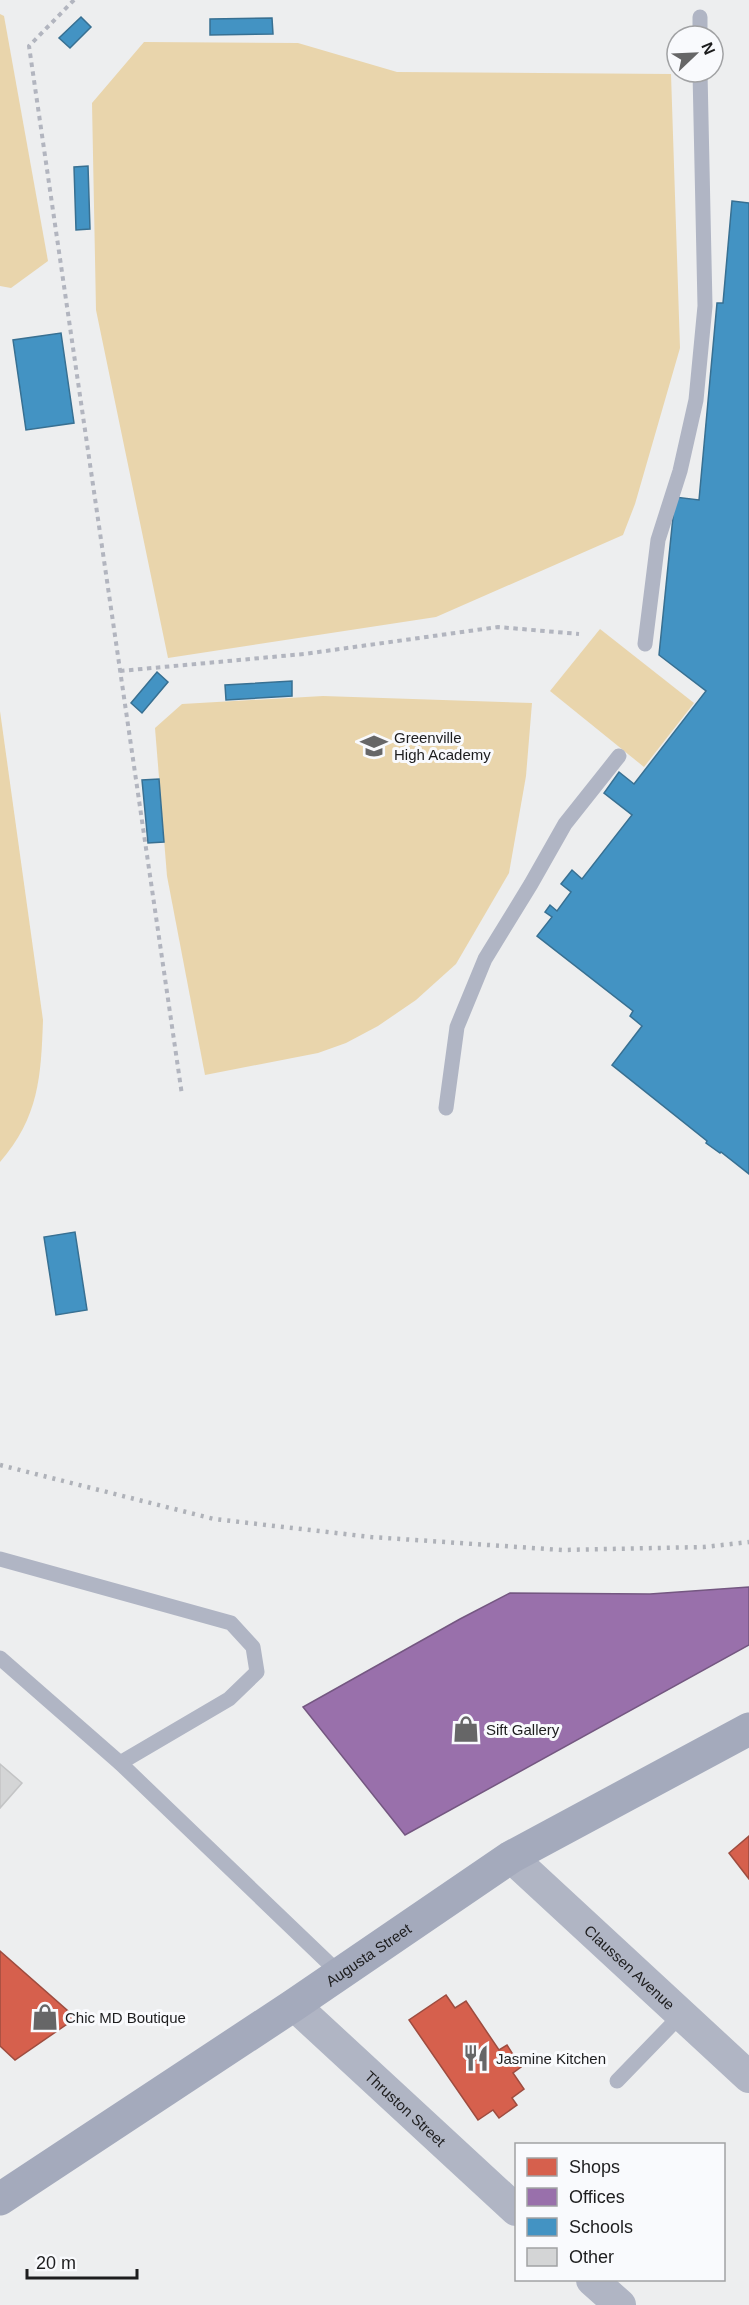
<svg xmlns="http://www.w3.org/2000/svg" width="749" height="2305" font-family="Helvetica,sans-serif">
<rect width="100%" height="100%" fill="#edeeef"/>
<g fill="#e9d5ac">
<path d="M0 14 4 16 48 261 11 288 0 286Z"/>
<path d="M144 42 298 43 397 72 671 74 680 348 635 504 623 535 436 617 168 658 96 310 92 103Z"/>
<path d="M600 629 694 703 644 767 550 691Z"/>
<path d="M323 696 532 703 526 776 509 873 456 964 416 1000 378 1026 346 1043 318 1053 205 1075 167 876 155 728 182 704Z"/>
<path d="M0 711 43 1020C41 1076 39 1117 0 1162Z"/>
</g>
<g fill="#d6604d" stroke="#9e4c3f" stroke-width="1.5">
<path d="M749 1836V1879L729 1853Z"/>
<path d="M0 1951 76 2018 15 2060 0 2046Z"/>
<path d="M446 1995 455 2008 466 2001 499 2050 507 2045 521 2067 513 2073 524 2089 512 2098 517 2105 499 2118 493 2110 478 2120 409 2020Z"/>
</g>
<path fill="#9970ab" stroke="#745781" stroke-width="1.5" d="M749 1587V1645L405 1835 303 1707 460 1619 510 1593 650 1594Z"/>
<g fill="#4393c3" stroke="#387092" stroke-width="1.5">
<path d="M81 17 91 27 70 48 59 38Z"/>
<path d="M272 18 273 34 210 35V19Z"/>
<path d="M88 166 90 229 76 230 74 167Z"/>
<path d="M732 201 749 203V1174L721 1152 720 1153 706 1143 707 1141 612 1065 642 1026 630 1016 633 1011 537 936 552 917 545 912 550 905 557 911 571 892 561 884 572 870 582 879 632 815 604 793 619 772 634 784 706 691 659 655 675 497 699 500 717 303H723Z"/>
<path d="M61 333 74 423 26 430 13 340Z"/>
<path d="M157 672 168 682 142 713 131 703Z"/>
<path d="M292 681V696L226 700 225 685Z"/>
<path d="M159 779 164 842 148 843 142 780Z"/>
<path d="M75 1232 87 1310 56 1315 44 1237Z"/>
</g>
<path fill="#d4d5d6" stroke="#c3c4c5" stroke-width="1.5" d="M0 1764 22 1783 0 1808Z"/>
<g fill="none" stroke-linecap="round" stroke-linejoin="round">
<g stroke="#b2b5bf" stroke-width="4" stroke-dasharray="4.5 4.5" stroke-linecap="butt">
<path d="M74 0 29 46 182 1095"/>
<path d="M120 671 304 654 498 627 579 634"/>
</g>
<g stroke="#b0b5c4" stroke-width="15">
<path d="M700 17V36"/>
<path d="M645 644 658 540 680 471 696 400 705 306 700 72"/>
<path d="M446 1108 457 1027 485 959 531 884 565 824 619 756"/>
<path d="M0 1559 231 1623 253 1647 257 1672 229 1699 120 1763"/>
<path d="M0 1658 120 1763 340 1974"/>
<path d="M617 2081 681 2015"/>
</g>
<g stroke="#b0b5c4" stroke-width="32">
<path id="s1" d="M511 1857 749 2077"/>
<path id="s2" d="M294 2005 516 2210"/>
<path d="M592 2280 620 2305"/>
</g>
<path stroke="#a4aabc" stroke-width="33" id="s3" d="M0 2199 294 2005 511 1857 749 1729"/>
<path stroke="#afb2b9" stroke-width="4.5" stroke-dasharray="3 6" stroke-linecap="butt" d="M0 1465 214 1519 371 1537 562 1550 704 1547 749 1542"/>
</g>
<defs>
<symbol id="school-bare" viewBox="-9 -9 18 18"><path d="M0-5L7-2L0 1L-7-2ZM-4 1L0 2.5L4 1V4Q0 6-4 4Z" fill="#666667" stroke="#f9fafd" stroke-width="2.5" paint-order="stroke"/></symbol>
<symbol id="shop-bare" viewBox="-9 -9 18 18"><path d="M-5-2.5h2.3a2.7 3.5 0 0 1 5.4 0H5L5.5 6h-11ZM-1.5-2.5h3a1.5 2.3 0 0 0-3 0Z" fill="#666667" stroke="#f9fafd" stroke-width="2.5" paint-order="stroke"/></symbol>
<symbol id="restaurant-bare" viewBox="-9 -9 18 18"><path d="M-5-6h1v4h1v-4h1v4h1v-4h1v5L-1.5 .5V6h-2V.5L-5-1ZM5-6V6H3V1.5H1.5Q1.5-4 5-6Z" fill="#666667" stroke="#f9fafd" stroke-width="2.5" paint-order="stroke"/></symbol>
</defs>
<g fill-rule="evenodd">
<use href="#school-bare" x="355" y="727" width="38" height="38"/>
<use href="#shop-bare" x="447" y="1710" width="38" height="38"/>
<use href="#shop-bare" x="26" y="1998" width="38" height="38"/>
<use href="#restaurant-bare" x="457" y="2039" width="38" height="38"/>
</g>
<g text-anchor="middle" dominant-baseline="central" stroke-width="6" stroke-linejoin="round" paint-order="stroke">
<g font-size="15" fill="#1d1d1e" stroke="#f9fafd" text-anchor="start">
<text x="394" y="737">Greenville<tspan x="394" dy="17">High Academy</tspan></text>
<text x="486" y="1729">Sift Gallery</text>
<text x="65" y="2017">Chic MD Boutique</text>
<text x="496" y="2058">Jasmine Kitchen</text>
</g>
<g font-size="15" fill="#1d1d1e" stroke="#f9fafd">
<text stroke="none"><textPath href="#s3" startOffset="442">Augusta Street</textPath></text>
<text stroke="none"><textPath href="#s1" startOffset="162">Claussen Avenue</textPath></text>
<text stroke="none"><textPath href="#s2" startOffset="152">Thruston Street</textPath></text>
</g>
</g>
<rect x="515" y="2143" width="210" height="138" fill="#f9fafd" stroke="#a1a2a4" stroke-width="1.5"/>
<rect x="527" y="2158" width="30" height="18" fill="#d6604d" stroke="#a1a2a4" stroke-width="1.5"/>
<text x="569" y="2173" font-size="18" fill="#1d1d1e">Shops</text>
<rect x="527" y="2188" width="30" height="18" fill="#9970ab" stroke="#a1a2a4" stroke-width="1.5"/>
<text x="569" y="2203" font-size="18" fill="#1d1d1e">Offices</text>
<rect x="527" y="2218" width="30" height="18" fill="#4393c3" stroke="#a1a2a4" stroke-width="1.5"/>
<text x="569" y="2233" font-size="18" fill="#1d1d1e">Schools</text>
<rect x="527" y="2248" width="30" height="18" fill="#d4d5d6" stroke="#a1a2a4" stroke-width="1.5"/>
<text x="569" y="2263" font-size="18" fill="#1d1d1e">Other</text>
<g transform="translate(695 54) rotate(67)"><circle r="28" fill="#f9fafd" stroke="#a1a2a4" stroke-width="1.5"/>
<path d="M0-4.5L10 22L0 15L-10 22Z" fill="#666667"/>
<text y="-9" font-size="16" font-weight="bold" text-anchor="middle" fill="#1d1d1e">N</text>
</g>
<path d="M27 2269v9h110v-9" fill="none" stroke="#1d1d1e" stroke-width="3"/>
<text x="36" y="2269" font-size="18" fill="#1d1d1e" stroke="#f9fafd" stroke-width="4.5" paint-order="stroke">20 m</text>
</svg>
